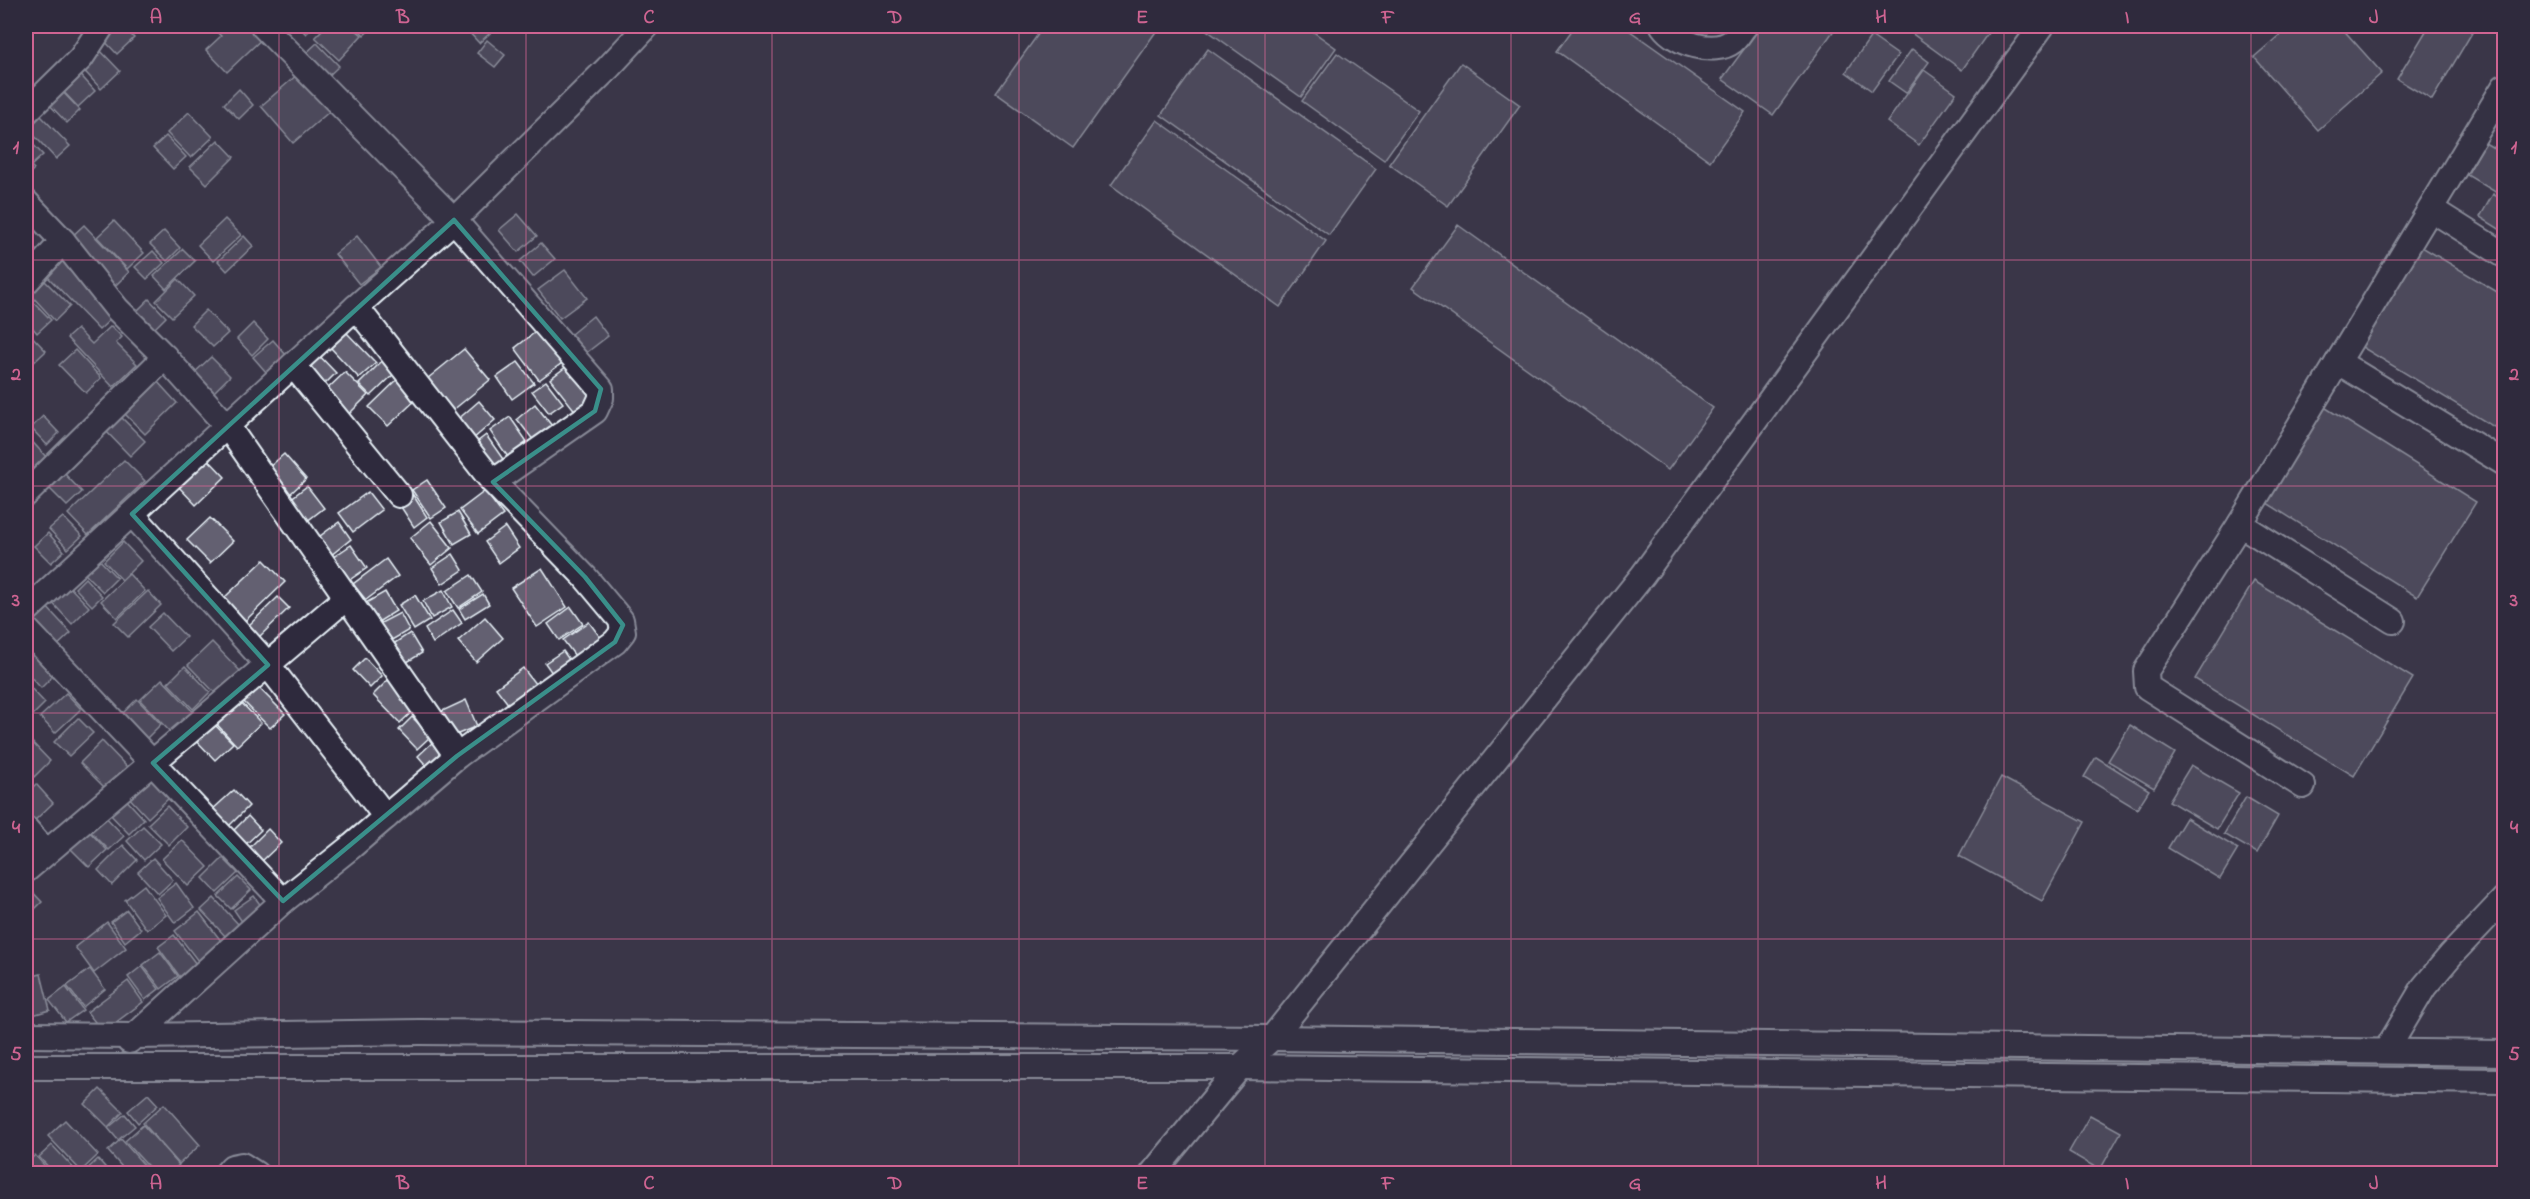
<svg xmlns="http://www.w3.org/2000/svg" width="2530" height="1199" font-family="'Indie Flower',sans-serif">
<rect width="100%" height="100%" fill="#3a3648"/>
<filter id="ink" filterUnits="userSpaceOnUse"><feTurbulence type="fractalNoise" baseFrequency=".0167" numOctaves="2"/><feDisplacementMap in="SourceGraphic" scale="12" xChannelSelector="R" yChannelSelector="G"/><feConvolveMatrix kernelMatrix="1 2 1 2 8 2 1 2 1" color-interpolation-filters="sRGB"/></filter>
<g filter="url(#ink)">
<g fill="#636171" stroke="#e8f1f8" stroke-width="1.5">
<path d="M107 26H123L134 38 117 54 98 34Z"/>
<path d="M210 26H259L267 34 227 72 206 50 221 36Z"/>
<path d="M298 26H314L306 34Z"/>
<path d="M326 26H351L362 35 339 60 315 37Z"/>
<path d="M355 26H374L364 35Z"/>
<path d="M456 26H470L462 32Z"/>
<path d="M472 26H496L497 27 479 43 467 30Z"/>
<path d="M1044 26H1160L1073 148 996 93Z"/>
<path d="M1201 26H1305L1336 48 1301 97Z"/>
<path d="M1575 26H1623L1745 112 1710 161 1557 51Z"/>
<path d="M1761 26H1837L1773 115 1722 79Z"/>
<path d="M1915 26H1993L1962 70 1910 32Z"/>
<path d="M2290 26H2340L2382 73 2318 130 2254 57Z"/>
<path d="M2429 26H2476L2432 100 2397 79Z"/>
<path d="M1871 36 1898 55 1872 91 1846 72Z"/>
<path d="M487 40 505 55 495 67 477 53Z"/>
<path d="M317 43 339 66 325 79 303 56Z"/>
<path d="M97 47 120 71 101 89 78 64Z"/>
<path d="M1208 49 1376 169 1329 235 1161 115Z"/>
<path d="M1912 49 1929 62 1906 93 1889 81Z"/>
<path d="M1337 53 1419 111 1384 160 1302 101Z"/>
<path d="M1461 63 1520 105 1448 206 1389 164Z"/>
<path d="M76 70 95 91 78 107 59 87Z"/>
<path d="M1924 70 1956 93 1919 145 1887 122Z"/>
<path d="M298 74 330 111 293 143 261 106Z"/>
<path d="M58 87 80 110 67 123 45 100Z"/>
<path d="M239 89 253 105 239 119 224 104Z"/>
<path d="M189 112 213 137 191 158 167 133Z"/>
<path d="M41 116 70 146 56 159 28 129Z"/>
<path d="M1157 120 1326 241 1280 307 1111 185Z"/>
<path d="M166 136 186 157 173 169 153 148Z"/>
<path d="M26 137 43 155 32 165 26 159Z"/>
<path d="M218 140 234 157 207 184 190 167Z"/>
<path d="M2485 143 2504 154V192L2502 196 2467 175Z"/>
<path d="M26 161 34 169 26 177Z"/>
<path d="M2493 194 2504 201V232L2480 217Z"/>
<path d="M518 214 537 236 518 252 499 230Z"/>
<path d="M225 219 241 235 213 261 198 245Z"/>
<path d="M114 221 144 253 127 269 97 237Z"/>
<path d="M84 225 129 272 113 288 68 240Z"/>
<path d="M1458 225 1713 408 1668 470 1413 287Z"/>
<path d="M164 231 180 248 167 261 150 244Z"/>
<path d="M244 236 253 246 227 271 218 261Z"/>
<path d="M357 236 381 267 359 284 335 254Z"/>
<path d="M2412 241 2504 296V433L2352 341Z"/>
<path d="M26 242 36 253 26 263Z"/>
<path d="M541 243 555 259 533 277 520 261Z"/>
<path d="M183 249 195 261 166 289 154 276Z"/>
<path d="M153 251 164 263 147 279 135 267Z"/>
<path d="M64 259 117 313 99 330 47 276Z"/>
<path d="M565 270 587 298 560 318 538 290Z"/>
<path d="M178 279 194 296 172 317 156 301Z"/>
<path d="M45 281 70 306 55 321 31 295Z"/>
<path d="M26 294 51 320 37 333 26 320Z"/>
<path d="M149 299 166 317 154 329 137 311Z"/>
<path d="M206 310 228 333 213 347 191 325Z"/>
<path d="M593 316 608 336 586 353 571 334Z"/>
<path d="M253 323 268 339 252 355 237 339Z"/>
<path d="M111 326 122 337 116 343 137 364 113 387 67 338 77 329 92 344Z"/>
<path d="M26 330 46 351 29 367 26 363Z"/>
<path d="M538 330 562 363 539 380 515 348Z"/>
<path d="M346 332 376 363 359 378 330 347Z"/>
<path d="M273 340 286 355 266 372 253 357Z"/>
<path d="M312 348 336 373 320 389 296 364Z"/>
<path d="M464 349 490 380 447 415 422 383Z"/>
<path d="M75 350 101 378 86 393 59 365Z"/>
<path d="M211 357 230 376 210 396 191 376Z"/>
<path d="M383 360 395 373 371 396 359 384Z"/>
<path d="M518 362 534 383 512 399 497 377Z"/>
<path d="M567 366 592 399 576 412 550 379Z"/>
<path d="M345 372 368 395 343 420 320 396Z"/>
<path d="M403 374 422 394 388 426 369 407Z"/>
<path d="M156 380 177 403 145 434 123 412Z"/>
<path d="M546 381 563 403 549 413 532 391Z"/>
<path d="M479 401 495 420 472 440 456 421Z"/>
<path d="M2318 403 2476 502 2417 597 2259 498Z"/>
<path d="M535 404 552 426 534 441 517 419Z"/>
<path d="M119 415 145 441 130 456 104 429Z"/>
<path d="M43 416 59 433 47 445 31 428Z"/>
<path d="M510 417 530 446 510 460 490 431Z"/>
<path d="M486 435 505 462 487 474 468 449Z"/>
<path d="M27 436 48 459 33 473 26 465Z"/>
<path d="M284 454 306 479 289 495 266 470Z"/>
<path d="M205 456 225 477 196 505 176 484Z"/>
<path d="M124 460 145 481 88 535 68 514Z"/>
<path d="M59 468 82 492 67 506 44 483Z"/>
<path d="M427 480 446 508 431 518 412 490Z"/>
<path d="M307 486 324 508 302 525 285 503Z"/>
<path d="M485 491 503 515 478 534 460 510Z"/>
<path d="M368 492 382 510 353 532 339 513Z"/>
<path d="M413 495 427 517 414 527 399 504Z"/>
<path d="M458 512 471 534 454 544 441 522Z"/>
<path d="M63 517 82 536 68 549 49 529Z"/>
<path d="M210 518 233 541 210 563 187 540Z"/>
<path d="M431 521 452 548 431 565 410 538Z"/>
<path d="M339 522 351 539 325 560 312 542Z"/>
<path d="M505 527 519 548 499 563 485 542Z"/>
<path d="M48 533 64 551 51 563 34 546Z"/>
<path d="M123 542 141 561 122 580 104 561Z"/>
<path d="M351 545 367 568 342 585 326 562Z"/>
<path d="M93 553 117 578 103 592 78 567Z"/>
<path d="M453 554 463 570 442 584 432 568Z"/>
<path d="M386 559 398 576 366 600 353 584Z"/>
<path d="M264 560 285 582 245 621 224 598Z"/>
<path d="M542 568 567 607 537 627 511 588Z"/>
<path d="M129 574 145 591 117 618 101 601Z"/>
<path d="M471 575 482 592 458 608 447 591Z"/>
<path d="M85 578 102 596 92 606 75 588Z"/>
<path d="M64 581 89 607 72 624 47 597Z"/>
<path d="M2254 581 2413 678 2354 776 2195 679Z"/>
<path d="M443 590 452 607 432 618 423 601Z"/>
<path d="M148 591 161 605 128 637 114 623Z"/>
<path d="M385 592 396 611 375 624 364 604Z"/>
<path d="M483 594 489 604 465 619 459 609Z"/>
<path d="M415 595 430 620 414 630 399 605Z"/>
<path d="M278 597 289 608 258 638 248 626Z"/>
<path d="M44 604 71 633 56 647 29 619Z"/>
<path d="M571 607 583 624 559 640 548 624Z"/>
<path d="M453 610 462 623 433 643 425 629Z"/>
<path d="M163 613 186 637 171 651 148 627Z"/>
<path d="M400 613 409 630 385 644 375 626Z"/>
<path d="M485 617 503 638 476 662 458 641Z"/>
<path d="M589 622 603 641 578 660 563 640Z"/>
<path d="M410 633 422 653 399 667 387 648Z"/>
<path d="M212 642 242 673 218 696 188 665Z"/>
<path d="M38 650 58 671 41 688 26 672V662Z"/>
<path d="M563 651 575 668 557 680 545 663Z"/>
<path d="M365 658 382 676 370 688 353 670Z"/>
<path d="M185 666 210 692 193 709 168 683Z"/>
<path d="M523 668 539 689 512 709 496 688Z"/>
<path d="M162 679 196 715 174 736 140 700Z"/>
<path d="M388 680 415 709 400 723 373 695Z"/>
<path d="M28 685 45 703 26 722V687Z"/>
<path d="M257 686 285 714 270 728 242 700Z"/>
<path d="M66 693 81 709 55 733 40 717Z"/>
<path d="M234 695 261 723 237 746 211 718Z"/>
<path d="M137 699 161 724 140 745 116 720Z"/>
<path d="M466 700 477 726 451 737 440 712Z"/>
<path d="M412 717 431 736 417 749 399 730Z"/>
<path d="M78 718 93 733 69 756 54 742Z"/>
<path d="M209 719 233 743 215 760 192 736Z"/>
<path d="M2130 725 2175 753 2154 788 2108 761Z"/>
<path d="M27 737 50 761 34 777 26 769Z"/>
<path d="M102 741 127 767 105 788 80 763Z"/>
<path d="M434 741 448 755 431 771 418 756Z"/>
<path d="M2096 757 2149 790 2137 809 2084 777Z"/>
<path d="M2191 765 2239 793 2217 829 2169 801Z"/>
<path d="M146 774 169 798 148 818 126 794Z"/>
<path d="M2001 777 2085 822 2042 901 1959 856Z"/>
<path d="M36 784 53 803 32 823 26 817V794Z"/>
<path d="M234 790 249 806 228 827 212 810Z"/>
<path d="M122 795 144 819 129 834 106 810Z"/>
<path d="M2246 797 2278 816 2257 853 2224 834Z"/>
<path d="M167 806 187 827 169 845 148 824Z"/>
<path d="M102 813 124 836 109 850 87 828Z"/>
<path d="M248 816 261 830 244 846 231 833Z"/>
<path d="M2186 818 2238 849 2220 879 2168 848Z"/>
<path d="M143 826 161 844 144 860 127 841Z"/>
<path d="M86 828 107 850 89 867 67 845Z"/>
<path d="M268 829 281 843 261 862 249 848Z"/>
<path d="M182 840 208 867 188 886 162 859Z"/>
<path d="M123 845 137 860 112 885 98 870Z"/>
<path d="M153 858 173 880 158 894 138 872Z"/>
<path d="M223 858 238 873 217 893 203 878Z"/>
<path d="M238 877 251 890 231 909 218 896Z"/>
<path d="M176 883 194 908 175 923 157 898Z"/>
<path d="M26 885 42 902 31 913 26 907Z"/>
<path d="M144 885 166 915 147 930 125 900Z"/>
<path d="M254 896 264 910 243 923 234 910Z"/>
<path d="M214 898 239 925 226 937 201 910Z"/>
<path d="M127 910 141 929 125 942 111 922Z"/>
<path d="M199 912 222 942 198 961 175 931Z"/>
<path d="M107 922 126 948 94 973 75 947Z"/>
<path d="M174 935 196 964 180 977 158 947Z"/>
<path d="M160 952 178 976 161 989 143 965Z"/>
<path d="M142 966 159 989 145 1000 128 977Z"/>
<path d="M90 969 105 989 83 1007 67 986Z"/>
<path d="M41 974 50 1010 26 1017V978Z"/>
<path d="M128 981 143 1002 103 1032 87 1012Z"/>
<path d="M66 987 83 1010 66 1022 49 1000Z"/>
<path d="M100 1089 123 1112 108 1127 85 1104Z"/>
<path d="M148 1094 158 1105 138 1123 128 1111Z"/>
<path d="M164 1104 200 1145 179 1164 143 1123Z"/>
<path d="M125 1114 135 1126 118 1140 108 1128Z"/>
<path d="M2090 1115 2121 1132 2100 1170 2069 1152Z"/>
<path d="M65 1120 98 1155 81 1171 48 1136Z"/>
<path d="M143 1125 179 1165 169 1174H155L125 1141Z"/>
<path d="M121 1139 152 1174H128L108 1151Z"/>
<path d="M52 1145 79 1174H55L39 1157Z"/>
<path d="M35 1155 52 1174H26V1164Z"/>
<path d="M98 1159 111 1174H82Z"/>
</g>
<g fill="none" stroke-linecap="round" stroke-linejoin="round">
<defs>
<g id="minor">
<path d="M263 26 454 220 601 389V398L595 411 493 482"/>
<path d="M1663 26C1675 43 1714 56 1733 41 1738 37 1741 30 1745 26"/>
<path d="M26 112 81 58 102 26"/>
<path d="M26 202 63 241 117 309 165 357 228 427 457 756"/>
<path d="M2431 209 2504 255"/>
<path d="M26 282 63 241"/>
<path d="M2338 362 2504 463"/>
<path d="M293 365 399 495"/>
<path d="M26 494 165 357"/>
<path d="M132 514 268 665 386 817"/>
<path d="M2240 524 2393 621"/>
<path d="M26 611 356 307 454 220 608 68 647 26"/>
<path d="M26 629 283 901"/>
<path d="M2303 786 2147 687 2146 671 2240 524 2504 87"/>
<path d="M26 829 46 852"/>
<path d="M26 870 346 598"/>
<path d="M26 1035 135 1036 420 1032 1272 1038 2504 1053"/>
<path d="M129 1041 283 901 352 846 457 756 615 642 623 632 621 620 585 577 493 482 356 307"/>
<path d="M2386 1051 2424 987 2451 955 2504 899"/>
<path d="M26 1067H1240L2504 1081"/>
<path d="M226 1174 232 1167 242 1165 256 1174"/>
<path d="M1152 1174 1240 1067 1272 1038 1643 575 2042 26"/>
</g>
</defs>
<use href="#minor" stroke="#e8f1f8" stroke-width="28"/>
<use href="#minor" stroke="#2f2a3d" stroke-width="24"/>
</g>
</g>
<path d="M0 0H2530V1199H0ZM454 220 601 389 595 411 493 482 585 577 623 625 615 642 457 756 283 901 153 763 268 665 132 514Z" fill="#3a3648" fill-opacity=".55" fill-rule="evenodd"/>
<path fill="none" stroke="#3a8f8a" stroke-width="4.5" stroke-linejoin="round" d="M454 220 601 389 595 411 493 482 585 577 623 625 615 642 457 756 283 901 153 763 268 665 132 514Z"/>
<path fill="none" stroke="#cf6492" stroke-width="1.5" stroke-opacity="0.55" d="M279 26V1174M526 26V1174M772 26V1174M1019 26V1174M1265 26V1174M1511 26V1174M1758 26V1174M2004 26V1174M2251 26V1174M26 260H2504M26 486H2504M26 713H2504M26 939H2504"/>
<rect width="2530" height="1199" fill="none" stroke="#2f2a3d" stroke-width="66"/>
<rect x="33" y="33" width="2464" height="1133" fill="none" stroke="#cf6492" stroke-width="2"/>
<g font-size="20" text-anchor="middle" font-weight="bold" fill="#cf6492">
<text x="156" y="23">A</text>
<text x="403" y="23">B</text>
<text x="649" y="23">C</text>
<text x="895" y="23">D</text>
<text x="1142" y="23">E</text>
<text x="1388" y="23">F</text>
<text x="1635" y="23">G</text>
<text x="1881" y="23">H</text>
<text x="2127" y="23">I</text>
<text x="2374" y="23">J</text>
<text x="16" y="153">1</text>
<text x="2514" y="153">1</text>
<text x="16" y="380">2</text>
<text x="2514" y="380">2</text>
<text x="16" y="606">3</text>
<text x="2514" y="606">3</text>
<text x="16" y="833">4</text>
<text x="2514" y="833">4</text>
<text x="16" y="1060">5</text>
<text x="2514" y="1060">5</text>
<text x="156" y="1189">A</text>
<text x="403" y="1189">B</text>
<text x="649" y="1189">C</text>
<text x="895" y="1189">D</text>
<text x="1142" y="1189">E</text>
<text x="1388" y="1189">F</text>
<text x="1635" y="1189">G</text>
<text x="1881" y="1189">H</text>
<text x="2127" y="1189">I</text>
<text x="2374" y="1189">J</text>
</g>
</svg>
